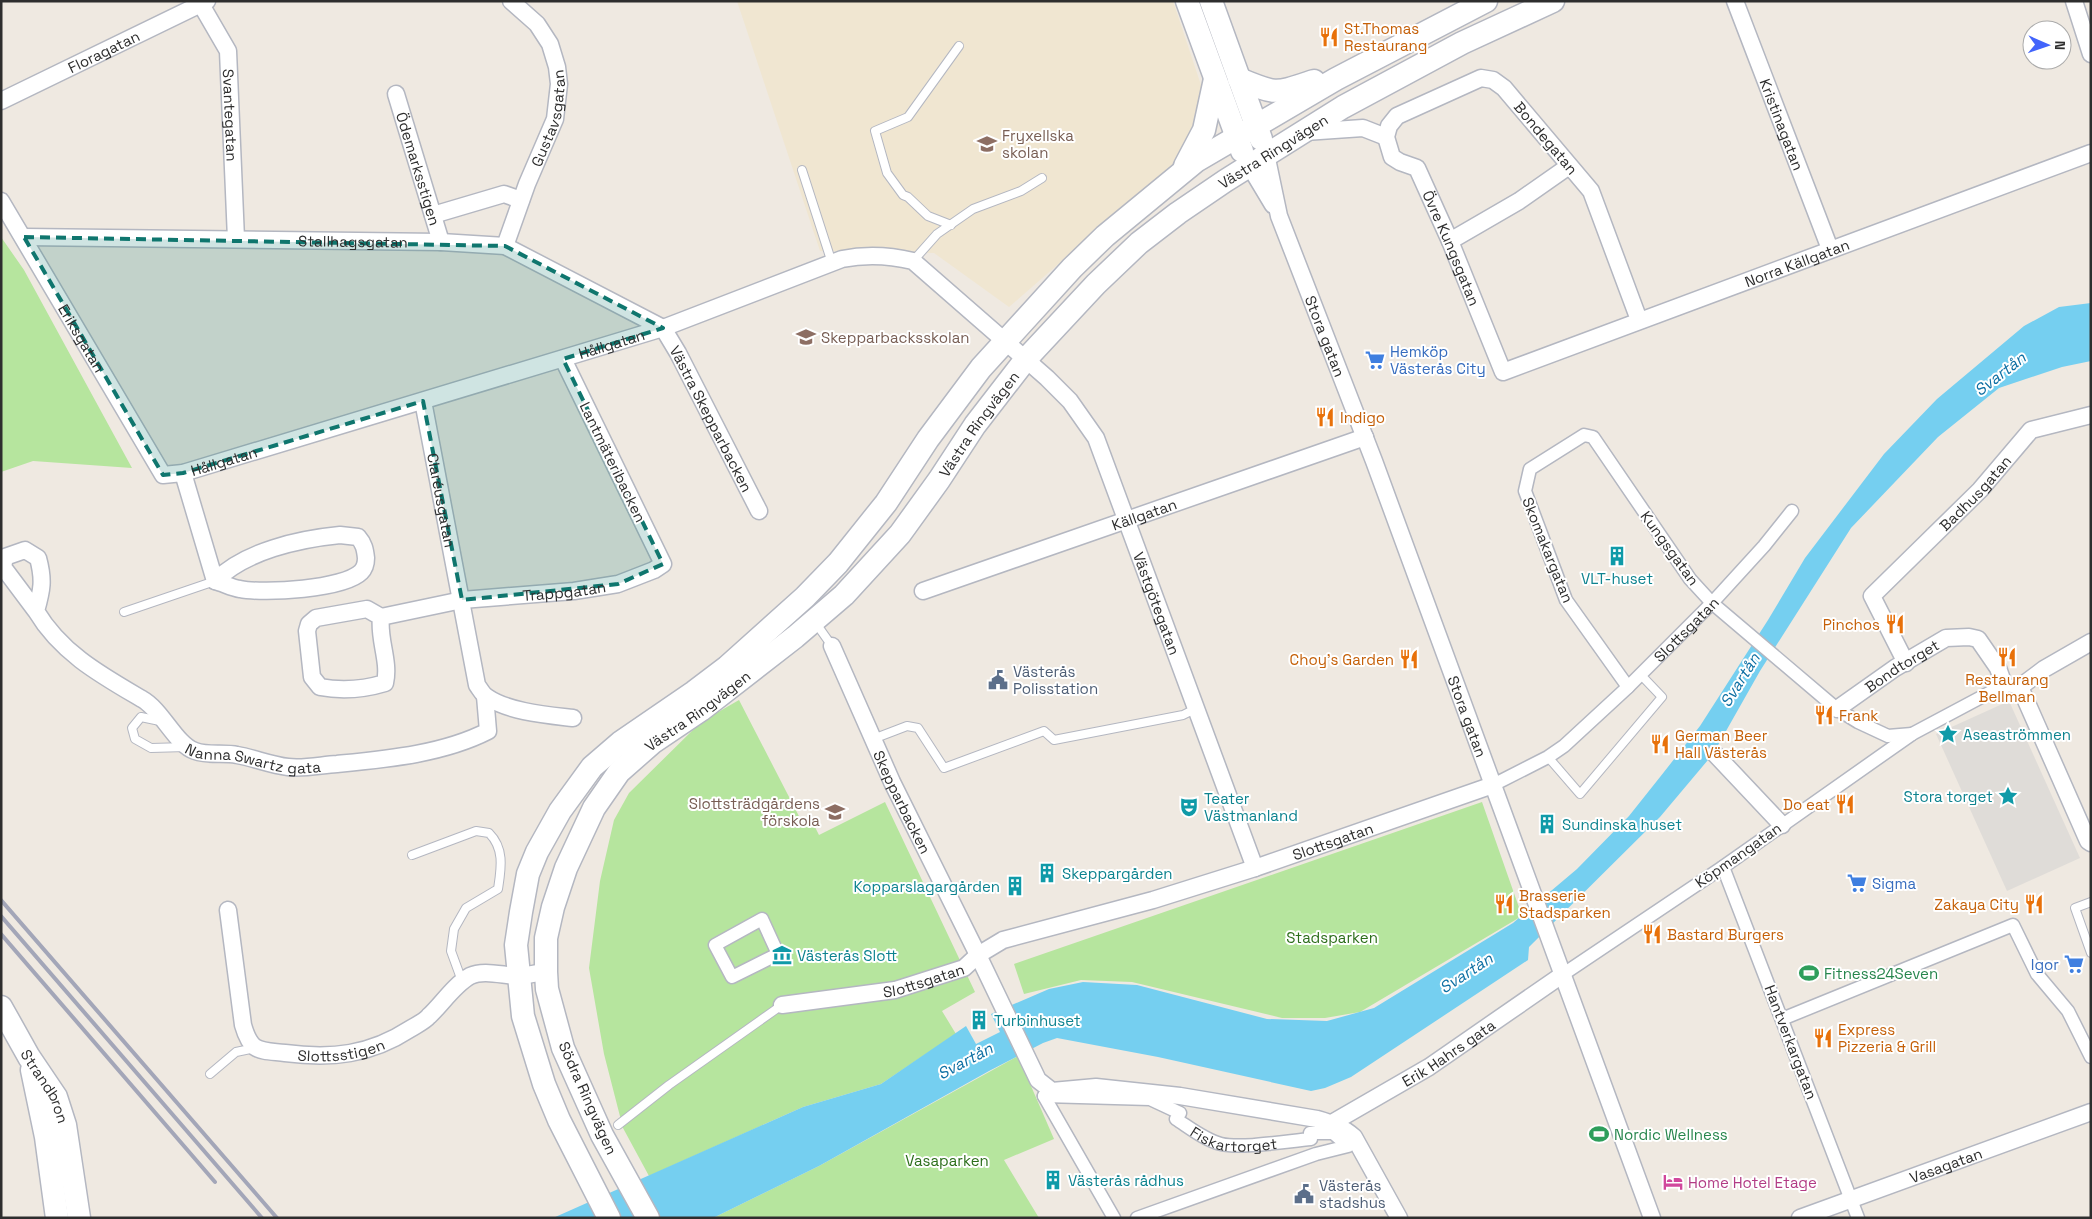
<svg xmlns="http://www.w3.org/2000/svg" width="2092" height="1219" font-family="'Space Grotesk',sans-serif">
<rect width="100%" height="100%" fill="#efe9e1"/>
<path fill="#f0e6d1" d="M737 1H1173L1204 94 1203 117 1180 158 1009 307 934 253 820 251Z"/>
<g fill="#b6e59e">
<path d="M1 237 24 270 132 468 33 461 1 472Z"/>
<path d="M739 700 803 824 812 821 819 835 885 802 975 992 942 1011 956 1034 881 1084 803 1107 649 1176 623 1128 604 1054 589 968 600 881 614 820 629 793 701 722Z"/>
<path d="M1482 802 1522 916 1360 1012 1325 1018H1282L1132 982 1081 980 1024 994 1014 964Z"/>
<path d="M1018 1056 1054 1139 1004 1160 1039 1218H713L819 1166Z"/>
</g>
<path fill="#dfdcd8" d="M2009 701 2080 858 2007 891 1936 734Z"/>
<path fill="#75cff0" d="M2091 303V361L2062 367 1999 388 1938 437 1851 528 1760 671 1713 754 1660 817 1529 947 1528 960 1351 1077 1325 1088 1311 1091 1158 1057 1057 1038 1043 1043 989 1071 819 1166 713 1218H553L803 1107 881 1084 966 1026 976 1044 1000 1032 991 1014 1049 989 1083 982 1137 985 1267 1019 1327 1021 1374 1008 1513 923 1577 869 1629 816 1664 772 1700 726 1768 620 1805 558 1884 454 1937 399 2024 326 2059 307Z"/>
<g fill="none" stroke-linecap="round" stroke-linejoin="round">
<defs>
<g id="service">
<path d="M802 170 832 263"/>
<path d="M951 225 928 216 908 197 903 195 887 173 875 131 908 117 959 46"/>
<path d="M913 261 937 234 973 209 1021 191 1042 178"/>
<path d="M124 612 215 581"/>
<path d="M815 622 832 646"/>
<path d="M160 721 141 717 132 728 135 739 151 748 186 747"/>
<path d="M873 739 907 726 918 728 944 768 1044 731 1054 740 1183 715 1197 708"/>
<path d="M1548 757 1580 794 1662 697 1640 674"/>
<path d="M412 855 476 831 489 833C505 849 501 869 498 889L466 908 454 929 451 951 462 981"/>
<path d="M2091 902 2075 908 2091 953"/>
<path d="M210 1074 236 1052 255 1048"/>
<path d="M618 1125 669 1085 782 1005"/>
</g>
<g id="pedestrian">
<path d="M1628 687 1566 600 1525 491 1530 469 1584 435 1593 437 1690 579 1712 603 1837 709 1858 722 1888 736 1912 734"/>
<path id="s1" d="M1493 785 1548 757 1564 746 1628 687 1712 603 1764 546 1792 511"/>
<path d="M1723 867 1858 1218"/>
<path d="M762 919 778 954 732 977 715 945Z"/>
<path d="M1562 975 1723 867 1912 734 2004 685 2020 687"/>
<path d="M1782 1019 2013 925 2037 974 2068 1011 2091 1057"/>
<path id="s2" d="M1044 1096 1150 1099 1180 1113 1176 1119C1190 1128 1205 1140 1221 1144 1241 1149 1288 1141 1311 1139L1310 1133H1333L1348 1146 1316 1154 1137 1218"/>
<path d="M1044 1096 1114 1218"/>
</g>
<g id="minor">
<path id="s3" d="M199 1 228 51 236 239"/>
<path id="s4" d="M1735 1 1830 249"/>
<path d="M2074 1 2091 54"/>
<path id="s5" d="M396 94 441 242"/>
<path id="s6" d="M1 101 207 1"/>
<path d="M1305 132 1363 128 1386 137"/>
<path id="s7" d="M1266 154 1279 216 1374 461 1652 1218"/>
<path d="M1249 165 1273 205"/>
<path id="s8" d="M1 201 163 475 183 473 663 328 842 259C867 254 888 255 913 261L1047 378 1070 401 1096 438 1255 868"/>
<path d="M433 215 504 194 521 200"/>
<path id="s9" d="M24 237 441 242 505 246 663 328 678 353 759 511"/>
<path d="M1450 241 1519 201 1569 166"/>
<path id="s10" d="M505 246 527 184 555 119 559 84 557 67 550 44 537 24 511 1"/>
<path id="s11" d="M1639 320 1591 191 1504 88 1493 80 1481 78 1397 116 1389 126 1386 137 1392 157 1400 162 1417 168 1450 241 1503 372 2091 153"/>
<path id="s12" d="M423 401 477 685C480 689 483 695 487 697 509 712 547 715 573 718"/>
<path d="M183 473 215 581"/>
<path d="M340 535 358 537C364 544 365 549 366 558 366 563 365 568 361 572 344 589 264 594 240 589 232 588 223 583 215 581 245 551 299 539 340 535Z"/>
<path id="s13" d="M923 591 1365 437"/>
<path id="s14" d="M36 611 3 567 5 557 25 550 38 558C44 580 42 590 36 611 61 653 101 675 142 699 162 710 176 745 195 751 208 756 224 752 237 755 254 758 271 765 288 767 304 769 321 765 337 764 387 759 443 754 488 731L485 696"/>
<path id="s15" d="M381 617 367 609 316 618 309 624 307 631 312 677 320 687C341 691 365 689 385 683 390 661 378 639 381 617L462 600 574 591 618 584 654 570 663 564 563 359"/>
<path d="M2091 642 2044 669 2020 687 2088 841 2091 843"/>
<path id="s16" d="M832 646 892 782 978 955 1038 1080 1052 1091 1096 1087 1180 1096 1317 1119C1331 1123 1343 1127 1354 1137L1399 1218"/>
<path id="s17" d="M1906 663 1872 596 1980 490 2031 430 2091 415"/>
<path id="s18" d="M1837 709 1895 668 1946 638 1969 637 1978 639 1998 668 2004 685"/>
<path d="M1715 754 1782 825"/>
<path id="s19" d="M228 910 243 1025C251 1053 259 1050 285 1053 332 1059 370 1055 410 1029 416 1025 424 1022 429 1016 442 1004 454 985 470 976 484 969 504 976 519 976 528 975 537 973 546 972"/>
<path id="s20" d="M782 1005 895 990 964 968 978 955 1003 940 1153 900 1255 868 1493 785"/>
<path id="s21" d="M1332 1123 1429 1067 1562 975"/>
<path id="s22" d="M1800 1218 2091 1112"/>
</g>
<g id="secondary">
<path d="M1187 1 1242 151"/>
<path d="M1211 1 1261 139"/>
<path d="M1239 79C1277 95 1275 94 1314 81"/>
<path d="M1185 166 1204 130 1215 79"/>
<path id="s23" d="M1 1007 29 1057 56 1097 65 1125 79 1218"/>
<path d="M32 1070 46 1137 57 1218"/>
<path d="M609 1218 559 1120 544 1084 523 1016 516 945 521 912 528 874 537 852 560 811 592 767 621 742 694 692 727 667 805 597 838 563 886 503 928 439 981 368 1072 268 1105 236 1196 161 1336 79 1486 1"/>
<path id="s24" d="M648 1218 602 1135 563 1048 547 989 546 972V938L553 907 566 868 594 808 619 772 652 743 701 710 795 637 844 595 900 534 939 480 975 425 1026 359 1096 284 1139 243 1178 213 1225 181 1343 107 1462 43 1553 1"/>
</g>
</defs>
<use href="#service" stroke="#b4b7c1" stroke-width="10"/>
<use href="#pedestrian" stroke="#b4b7c1" stroke-width="15"/>
<use href="#minor" stroke="#b4b7c1" stroke-width="19"/>
<use href="#secondary" stroke="#b4b7c1" stroke-width="25"/>
<use href="#service" stroke="#fff" stroke-width="8"/>
<use href="#pedestrian" stroke="#fff" stroke-width="12"/>
<use href="#minor" stroke="#fff" stroke-width="16"/>
<use href="#secondary" stroke="#fff" stroke-width="22"/>
<g stroke="#a3a6b8" stroke-width="4">
<path d="M1 900 277 1218"/>
<path d="M1 916 262 1218"/>
<path d="M1 934 215 1182"/>
</g>
</g>
<path fill="#0f766e" fill-opacity="0.2" stroke="#0f766e" stroke-width="4" stroke-dasharray="10 6" stroke-linejoin="round" d="M24 237 505 246 663 328 563 359 663 564 618 584 462 600 423 401 183 473 163 475Z"/>
<defs>
<symbol id="restaurant-bare" viewBox="-9 -9 18 18"><path d="M-5-6h1v4h1v-4h1v4h1v-4h1v5L-1.5 .5V6h-2V.5L-5-1ZM5-6V6H3V1.5H1.5Q1.5-4 5-6Z" fill="#e8710a" stroke="#fff" stroke-width="2.5" paint-order="stroke"/></symbol>
<symbol id="school-bare" viewBox="-9 -9 18 18"><path d="M0-5L7-2L0 1L-7-2ZM-4 1L0 2.5L4 1V4Q0 6-4 4Z" fill="#8d6e63" stroke="#fff" stroke-width="2.5" paint-order="stroke"/></symbol>
<symbol id="supermarket-bare" viewBox="-9 -9 18 18"><path d="M-6-5.5h2.5l.6 2H6L4.5 2H-2.5L-4.4-4H-6ZM-1.5 3.2a1.3 1.3 0 1 0 .1 0ZM3 3.2a1.3 1.3 0 1 0 .1 0Z" fill="#3f7fe0" stroke="#fff" stroke-width="2.5" paint-order="stroke"/></symbol>
<symbol id="building-bare" viewBox="-9 -9 18 18"><path d="M-4-6H4V6H1V3H-1V6H-4ZM-2.5-4.3h1.7v1.8h-1.7ZM.8-4.3h1.7v1.8H.8ZM-2.5-1h1.7V.8h-1.7ZM.8-1h1.7V.8H.8Z" fill="#0f9aa8" stroke="#fff" stroke-width="2.5" paint-order="stroke"/></symbol>
<symbol id="civic-bare" viewBox="-9 -9 18 18"><path d="M-.6-6.5H3V-4.5H.6V-3L4-1V1h2V6H-6V1h2V-1L-.6-3ZM-1.2 2.5V6h2.4V2.5Z" fill="#5c6f8a" stroke="#fff" stroke-width="2.5" paint-order="stroke"/></symbol>
<symbol id="sight-bare" viewBox="-9 -9 18 18"><path d="M0-6L1.8-2.2L6-1.7L2.9 1.2L3.7 5.4L0 3.3L-3.7 5.4L-2.9 1.2L-6-1.7L-1.8-2.2Z" fill="#0f9aa8" stroke="#fff" stroke-width="2.5" paint-order="stroke"/></symbol>
<symbol id="theatre-bare" viewBox="-9 -9 18 18"><path d="M-5-5.5Q0-4 5-5.5V0Q5 5 0 6Q-5 5-5 0ZM-3.3-2.5H-1v1.5H-3.3ZM1-2.5H3.3v1.5H1ZM-2.8 1Q0 5.5 2.8 1Z" fill="#0f9aa8" stroke="#fff" stroke-width="2.5" paint-order="stroke"/></symbol>
<symbol id="museum-bare" viewBox="-9 -9 18 18"><path d="M0-6L6-3V-2H-6V-3ZM-5-1h2V3h-2ZM-1-1h2V3h-2ZM3-1h2V3H3ZM-6 4H6V6H-6Z" fill="#0f9aa8" stroke="#fff" stroke-width="2.5" paint-order="stroke"/></symbol>
<symbol id="stadium-bare" viewBox="-9 -9 18 18"><path d="M0-5a6.5 5 0 1 0 0 10a6.5 5 0 1 0 0-10ZM-3.5-1.8h7v3.6h-7Z" fill="#2e9e5b" stroke="#fff" stroke-width="2.5" paint-order="stroke"/></symbol>
<symbol id="hotel-bare" viewBox="-9 -9 18 18"><path d="M-6-4.5h1.5V1H6V5H4.5V3h-9V5H-6ZM-4 0a1.8 1.8 0 1 1 3.6 0ZM.5 0V-2.5h3Q6-2.5 6 0Z" fill="#d1479c" stroke="#fff" stroke-width="2.5" paint-order="stroke"/></symbol>
</defs>
<g fill-rule="evenodd">
<use href="#restaurant-bare" x="1315" y="23" width="28" height="28"/>
<use href="#school-bare" x="973" y="130" width="28" height="28"/>
<use href="#school-bare" x="792" y="323" width="28" height="28"/>
<use href="#supermarket-bare" x="1361" y="346" width="28" height="28"/>
<use href="#restaurant-bare" x="1311" y="403" width="28" height="28"/>
<use href="#building-bare" x="1603" y="542" width="28" height="28"/>
<use href="#restaurant-bare" x="1881" y="610" width="28" height="28"/>
<use href="#restaurant-bare" x="1993" y="643" width="28" height="28"/>
<use href="#restaurant-bare" x="1395" y="645" width="28" height="28"/>
<use href="#civic-bare" x="984" y="666" width="28" height="28"/>
<use href="#restaurant-bare" x="1810" y="701" width="28" height="28"/>
<use href="#sight-bare" x="1934" y="720" width="28" height="28"/>
<use href="#restaurant-bare" x="1646" y="730" width="28" height="28"/>
<use href="#sight-bare" x="1994" y="782" width="28" height="28"/>
<use href="#restaurant-bare" x="1831" y="790" width="28" height="28"/>
<use href="#theatre-bare" x="1175" y="793" width="28" height="28"/>
<use href="#school-bare" x="821" y="798" width="28" height="28"/>
<use href="#building-bare" x="1533" y="810" width="28" height="28"/>
<use href="#building-bare" x="1033" y="859" width="28" height="28"/>
<use href="#supermarket-bare" x="1843" y="869" width="28" height="28"/>
<use href="#building-bare" x="1001" y="872" width="28" height="28"/>
<use href="#restaurant-bare" x="1490" y="890" width="28" height="28"/>
<use href="#restaurant-bare" x="2020" y="890" width="28" height="28"/>
<use href="#restaurant-bare" x="1638" y="920" width="28" height="28"/>
<use href="#museum-bare" x="768" y="941" width="28" height="28"/>
<use href="#supermarket-bare" x="2060" y="950" width="28" height="28"/>
<use href="#stadium-bare" x="1795" y="959" width="28" height="28"/>
<use href="#building-bare" x="965" y="1006" width="28" height="28"/>
<use href="#restaurant-bare" x="1809" y="1024" width="28" height="28"/>
<use href="#stadium-bare" x="1585" y="1120" width="28" height="28"/>
<use href="#building-bare" x="1039" y="1166" width="28" height="28"/>
<use href="#hotel-bare" x="1659" y="1168" width="28" height="28"/>
<use href="#civic-bare" x="1290" y="1180" width="28" height="28"/>
</g>
<g text-anchor="middle" dominant-baseline="central" stroke-width="4" stroke-linejoin="round" paint-order="stroke">
<g font-size="15" fill="#c56008" stroke="#fff" text-anchor="start">
<text x="1344" y="28">St.Thomas<tspan x="1344" dy="17">Restaurang</tspan></text>
<text x="1340" y="417">Indigo</text>
<text x="1880" y="624" text-anchor="end">Pinchos</text>
<text x="1394" y="659" text-anchor="end">Choy's Garden</text>
<text x="2007" y="679" text-anchor="middle">Restaurang<tspan x="2007" dy="17">Bellman</tspan></text>
<text x="1839" y="715">Frank</text>
<text x="1675" y="735">German Beer<tspan x="1675" dy="17">Hall Västerås</tspan></text>
<text x="1830" y="804" text-anchor="end">Do eat</text>
<text x="1519" y="895">Brasserie<tspan x="1519" dy="17">Stadsparken</tspan></text>
<text x="2019" y="904" text-anchor="end">Zakaya City</text>
<text x="1667" y="934">Bastard Burgers</text>
<text x="1838" y="1029">Express<tspan x="1838" dy="17">Pizzeria &amp; Grill</tspan></text>
</g>
<g font-size="15" fill="#2e2e2e" stroke="#fff">
<text stroke="none"><textPath href="#s6" startOffset="114">Floragatan</textPath></text>
<text stroke="none"><textPath href="#s3" startOffset="122">Svantegatan</textPath></text>
<text stroke="none"><textPath href="#s10" startOffset="136">Gustavsgatan</textPath></text>
<text stroke="none"><textPath href="#s4" startOffset="132">Kristinagatan</textPath></text>
<text transform="translate(1546 138) rotate(50)">Bondegatan</text>
<text stroke="none"><textPath href="#s24" startOffset="1395">Västra Ringvägen</textPath></text>
<text stroke="none"><textPath href="#s5" startOffset="78">Ödemarksstigen</textPath></text>
<text stroke="none"><textPath href="#s9" startOffset="329">Stallhagsgatan</textPath></text>
<text stroke="none"><textPath href="#s11" startOffset="550">Övre Kungsgatan</textPath></text>
<text stroke="none"><textPath href="#s11" startOffset="998">Norra Källgatan</textPath></text>
<text stroke="none"><textPath href="#s7" startOffset="192">Stora gatan</textPath></text>
<text stroke="none"><textPath href="#s8" startOffset="159">Eriksgatan</textPath></text>
<text stroke="none"><textPath href="#s8" startOffset="786">Hållgatan</textPath></text>
<text stroke="none"><textPath href="#s9" startOffset="762">Västra Skepparbacken</textPath></text>
<text stroke="none"><textPath href="#s24" startOffset="990">Västra Ringvägen</textPath></text>
<text stroke="none"><textPath href="#s8" startOffset="381">Hållgatan</textPath></text>
<text transform="translate(613 462) rotate(64)">Lantmäteribacken</text>
<text stroke="none"><textPath href="#s17" startOffset="221">Badhusgatan</textPath></text>
<text stroke="none"><textPath href="#s12" startOffset="101">Claréusgatan</textPath></text>
<text stroke="none"><textPath href="#s13" startOffset="234">Källgatan</textPath></text>
<text transform="translate(1670 548) rotate(54)">Kungsgatan</text>
<text transform="translate(1548 550) rotate(68)">Skomakargatan</text>
<text stroke="none"><textPath href="#s15" startOffset="461">Trappgatan</textPath></text>
<text stroke="none"><textPath href="#s8" startOffset="1535">Västgötegatan</textPath></text>
<text stroke="none"><textPath href="#s1" startOffset="250">Slottsgatan</textPath></text>
<text stroke="none"><textPath href="#s18" startOffset="78">Bondtorget</textPath></text>
<text stroke="none"><textPath href="#s24" startOffset="585">Västra Ringvägen</textPath></text>
<text stroke="none"><textPath href="#s7" startOffset="598">Stora gatan</textPath></text>
<text stroke="none"><textPath href="#s14" startOffset="429">Nanna Swartz gata</textPath></text>
<text stroke="none"><textPath href="#s16" startOffset="171">Skepparbacken</textPath></text>
<text stroke="none"><textPath href="#s20" startOffset="579">Slottsgatan</textPath></text>
<text transform="translate(1738 855) rotate(-35)">Köpmangatan</text>
<text stroke="none"><textPath href="#s20" startOffset="144">Slottsgatan</textPath></text>
<text transform="translate(1791 1042) rotate(69)">Hantverkargatan</text>
<text stroke="none"><textPath href="#s19" startOffset="229">Slottsstigen</textPath></text>
<text stroke="none"><textPath href="#s21" startOffset="136">Erik Hahrs gata</textPath></text>
<text transform="translate(588 1098) rotate(66)">Södra Ringvägen</text>
<text stroke="none"><textPath href="#s23" startOffset="91">Strandbron</textPath></text>
<text stroke="none"><textPath href="#s2" startOffset="210">Fiskartorget</textPath></text>
<text stroke="none"><textPath href="#s22" startOffset="155">Vasagatan</textPath></text>
</g>
<g font-size="15" fill="#785e54" stroke="#fff" text-anchor="start">
<text x="1002" y="135">Fryxellska<tspan x="1002" dy="17">skolan</tspan></text>
<text x="821" y="337">Skepparbacksskolan</text>
<text x="820" y="803" text-anchor="end">Slottsträdgårdens<tspan x="820" dy="17">förskola</tspan></text>
</g>
<g font-size="15" fill="#366cbe" stroke="#fff" text-anchor="start">
<text x="1390" y="351">Hemköp<tspan x="1390" dy="17">Västerås City</tspan></text>
<text x="1872" y="883">Sigma</text>
<text x="2059" y="964" text-anchor="end">Igor</text>
</g>
<g font-size="15" fill="#0d838f" stroke="#fff" text-anchor="start">
<text x="1617" y="578" text-anchor="middle">VLT-huset</text>
<text x="1963" y="734">Aseaströmmen</text>
<text x="1993" y="796" text-anchor="end">Stora torget</text>
<text x="1204" y="798">Teater<tspan x="1204" dy="17">Västmanland</tspan></text>
<text x="1562" y="824">Sundinska huset</text>
<text x="1062" y="873">Skeppargården</text>
<text x="1000" y="886" text-anchor="end">Kopparslagargården</text>
<text x="797" y="955">Västerås Slott</text>
<text x="994" y="1020">Turbinhuset</text>
<text x="1068" y="1180">Västerås rådhus</text>
</g>
<g font-size="15" fill="#4e5e75" stroke="#fff" text-anchor="start">
<text x="1013" y="671">Västerås<tspan x="1013" dy="17">Polisstation</tspan></text>
<text x="1319" y="1185">Västerås<tspan x="1319" dy="17">stadshus</tspan></text>
</g>
<g font-size="15" fill="#2c6e1b" stroke="#fff">
<text x="1332" y="937">Stadsparken</text>
<text x="947" y="1160">Vasaparken</text>
</g>
<g font-size="15" fill="#27864d" stroke="#fff" text-anchor="start">
<text x="1824" y="973">Fitness24Seven</text>
<text x="1614" y="1134">Nordic Wellness</text>
</g>
<g font-size="15" fill="#b23c85" stroke="#fff" text-anchor="start">
<text x="1688" y="1182">Home Hotel Etage</text>
</g>
<g font-size="16" font-style="italic" fill="#0d6fa3" stroke="#fff">
<text transform="translate(2000 374) rotate(-38)">Svartån</text>
<text transform="translate(1740 680) rotate(-58)">Svartån</text>
<text transform="translate(1466 973) rotate(-33)">Svartån</text>
<text transform="translate(965 1061) rotate(-28)">Svartån</text>
</g>
</g>
<rect width="2092" height="1219" fill="none" stroke="#2e2e2e" stroke-width="5"/>
<g transform="translate(2047 45) rotate(92)"><circle r="24" fill="#ffffff" stroke="#ababab"/>
<path d="M0-4L9 19L0 12L-9 19Z" fill="#4264fb"/>
<text y="-8" font-size="14" font-weight="bold" text-anchor="middle" fill="#2e2e2e">N</text>
</g>
</svg>
